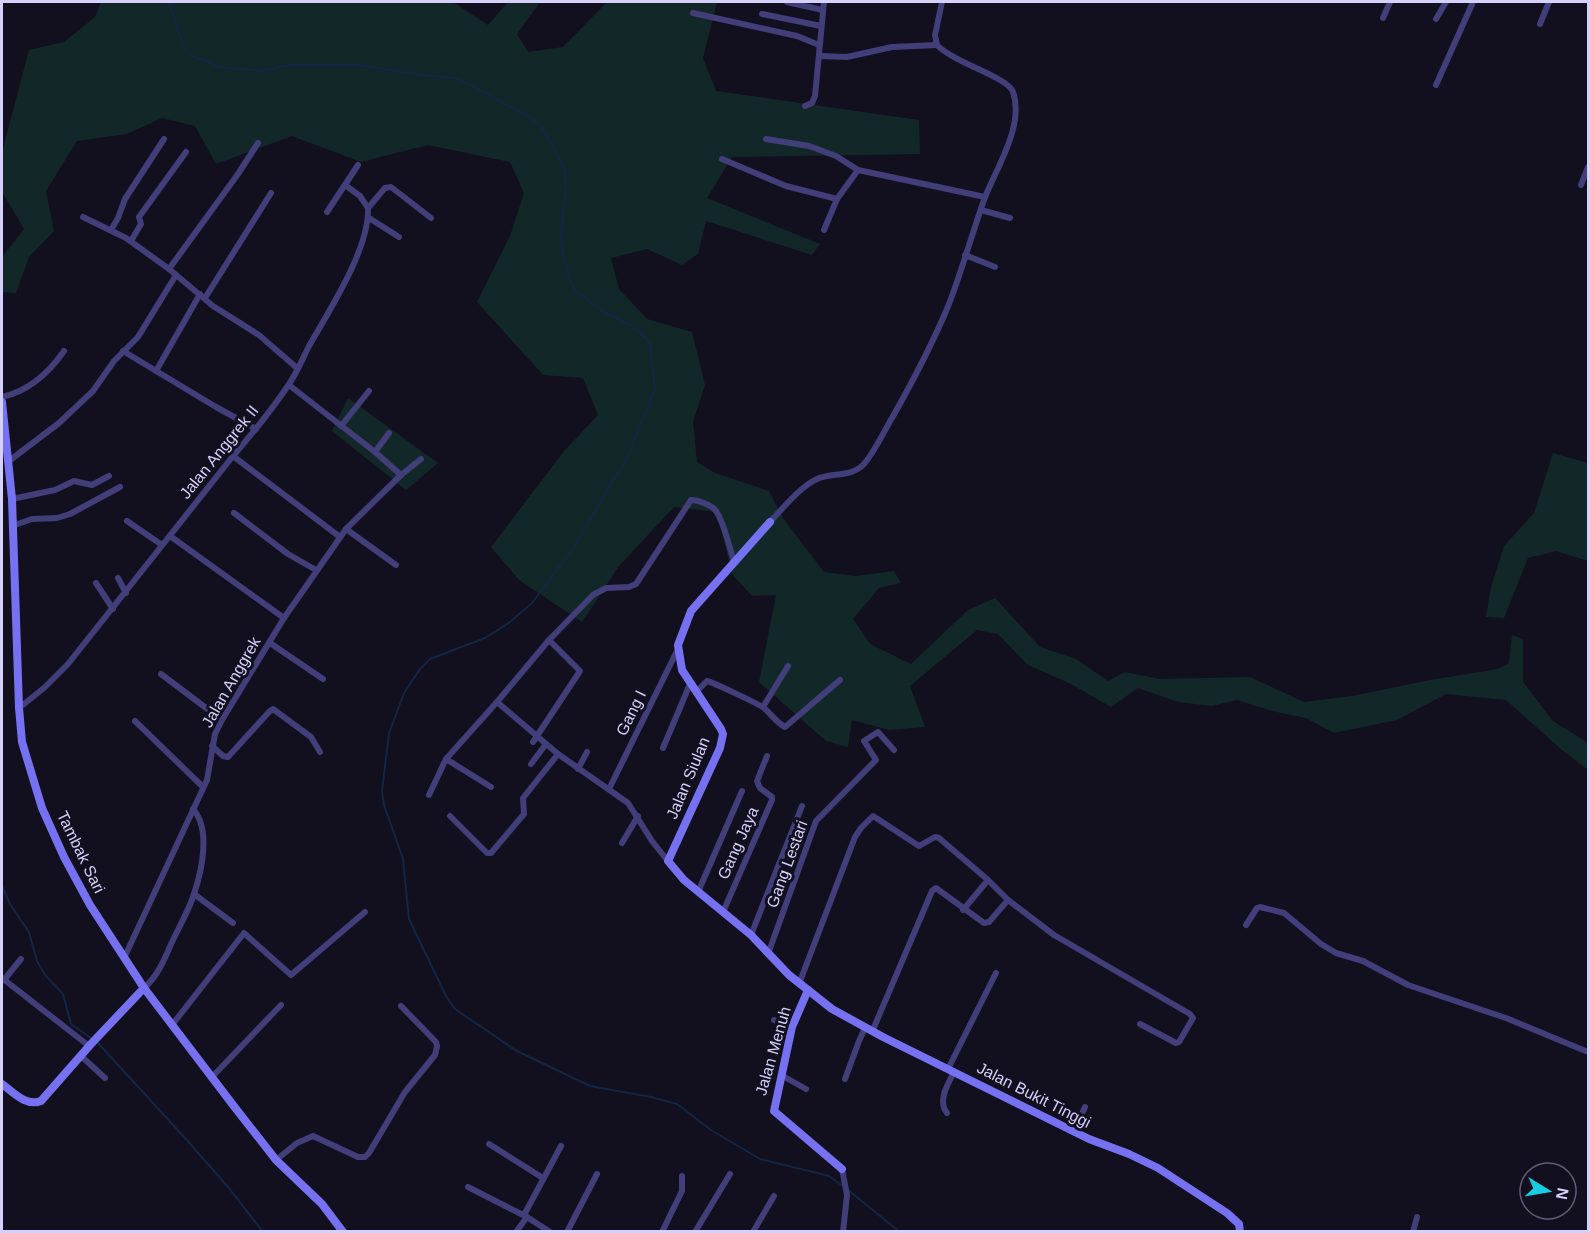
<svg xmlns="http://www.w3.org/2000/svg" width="1590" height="1233" font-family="Helvetica,sans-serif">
<rect width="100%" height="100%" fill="#120f1f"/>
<g fill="#122828">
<path d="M101 2H453L488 25 508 2H540L517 34 528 52 563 47 607 2H717L703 58 716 91 919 120 920 154 732 157 707 198 820 244 812 255 706 221 698 254 682 265 647 249 611 258 619 289 647 319 692 332 705 385 693 422 697 462 715 473 769 491 783 518 824 572 855 576 894 571 901 583 879 588 853 619 870 644 911 664 968 610 995 598 1040 647 1076 659 1108 681 1125 672 1160 679 1250 677 1304 702 1352 696 1430 680 1498 669 1509 663 1512 635 1523 639V682L1553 721 1588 743V770L1562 750 1506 700 1446 694 1397 720 1334 733 1306 718 1272 711 1237 700 1212 706 1178 702 1138 688 1111 707 1071 684 1028 665 998 634 977 630 910 686 925 727 889 730 852 720 848 747 826 741 759 682 776 595 752 596 732 574 717 512 674 507 619 566 582 622 519 580 491 547 565 450 598 415 583 378 543 375 477 302 510 236 524 193 510 162 428 145 361 162 292 136 216 164 195 126 162 118 127 134 77 141 46 191 54 231 29 257 16 293 2 292V257L24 229 2 192V152L29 50 64 42 95 17Z"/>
<path d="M348 398 438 463 406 490 332 431Z"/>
<path d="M1553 453 1588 463V561L1556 551 1528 558 1504 618 1486 617 1491 587 1504 546 1534 513Z"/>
</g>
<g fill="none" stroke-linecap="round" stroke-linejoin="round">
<g stroke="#132644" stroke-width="2">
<path d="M169 2 183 46 193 56 219 67 261 71 289 65H360L421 75 447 77 460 80 530 117 541 126 564 167 566 189 561 234 562 249 569 277 576 291 601 310 627 323 640 332 650 343 655 389 626 461 618 472 574 547 532 603 510 622 485 638 430 659 420 669 404 693 389 733 382 791 384 805 403 859 409 919 447 998 455 1009 515 1050 590 1086 651 1097 677 1104 711 1130 760 1159 829 1176 844 1187"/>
<path d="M2 886 10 904 29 932 37 961 45 975 63 994 71 1024 92 1039"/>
<path d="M97 1042 185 1138 228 1187 263 1232"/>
<path d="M848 1190 900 1232"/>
</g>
<g stroke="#413e7a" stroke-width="6">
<path d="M787 2 823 10"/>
<path d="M693 13 797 36 819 45"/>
<path d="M762 14 821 26"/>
<path d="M1383 18 1390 2"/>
<path d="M1436 19 1446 2"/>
<path d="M1540 24 1549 2"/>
<path d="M820 56 847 57 892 47 937 45"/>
<path d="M1436 85 1473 2"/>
<path d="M805 106 812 103 815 96 824 2"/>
<path d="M766 139 809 146 836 156 858 170 985 197"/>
<path d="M722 159 786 186 837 199"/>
<path d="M1581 185 1588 167"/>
<path d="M368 208 385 188 391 187 431 218"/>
<path d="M981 210 1010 218"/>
<path d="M327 212 358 165"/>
<path d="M83 217 126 238 169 269 213 306 259 335 297 368"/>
<path d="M369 218 399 237"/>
<path d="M111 230 118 218 125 199 164 139"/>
<path d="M824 230 837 199 858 170"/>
<path d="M131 241 141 224 139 217 186 152"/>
<path d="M965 255 995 267"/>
<path d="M169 269 238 174 258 143"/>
<path d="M205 298 271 193"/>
<path d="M123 351 216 407 256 429"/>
<path d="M156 371 200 294"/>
<path d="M289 385 375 452 401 475"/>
<path d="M2 397C29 391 48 374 64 351"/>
<path d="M341 426 369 391"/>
<path d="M375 452 389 433"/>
<path d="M233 456 340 537"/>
<path d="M9 461 59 423 93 391 114 361 138 337 176 275"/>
<path d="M12 499 55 490 74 481 92 485 109 476"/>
<path d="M234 513 288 554 316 570"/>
<path d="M127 521 162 545"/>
<path d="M770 522C782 509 801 486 817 479 832 472 851 478 864 464 875 451 883 433 892 418 913 381 933 343 949 304 962 270 972 234 984 200 995 170 1025 126 1013 92 1008 77 954 63 937 45L935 35 942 2"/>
<path d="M12 526 32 519 57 518 70 514 120 487"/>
<path d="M346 529 396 565"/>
<path d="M170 536 284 618"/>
<path d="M118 578 126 593"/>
<path d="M96 583 113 609"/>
<path d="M270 643 323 679"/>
<path d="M161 674 222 720"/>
<path d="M696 692 707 681C712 682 759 704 764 708 771 714 777 723 785 727L840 680"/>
<path d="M763 707 788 666"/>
<path d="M19 708 44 688 68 664 233 456C252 434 271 411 287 387 296 375 302 360 309 346 329 311 370 248 368 208L360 196 345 185"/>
<path d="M135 721 203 787"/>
<path d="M533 742 580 671 549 640"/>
<path d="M212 746 223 756 228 757 269 712 273 709 311 737 320 752"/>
<path d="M663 748 690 684"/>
<path d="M446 759 491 787"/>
<path d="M531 764 546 744"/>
<path d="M578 769 587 752"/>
<path d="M609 789 678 649"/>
<path d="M429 795 446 759 497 702"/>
<path d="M450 816 487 853H491L524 814 523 798 558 754"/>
<path d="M622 843 638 816"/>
<path d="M668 861 652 841 628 803 558 754 497 702 549 640 593 595 606 588 629 587 636 584 691 500C698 500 712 505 716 511 724 522 729 547 734 561"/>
<path d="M698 892 742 791"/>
<path d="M194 894 233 923"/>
<path d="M963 910 988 880"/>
<path d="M723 912 772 800V797L760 788 757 781 767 756"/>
<path d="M1246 925 1257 908 1260 907 1284 913 1321 944 1336 953 1363 961 1408 985 1506 1018 1588 1052"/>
<path d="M751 935 802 806"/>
<path d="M768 954 816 821 876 760 864 741 878 732 894 750"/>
<path d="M125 956 207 780 215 734 222 720 284 618 346 529 401 475 421 459"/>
<path d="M2 978 89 1046"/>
<path d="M4 980 21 959"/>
<path d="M799 984 855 837 861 828 873 816 919 846 935 837 939 838 988 880 1008 900"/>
<path d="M144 988C159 975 165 957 173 940 180 925 189 910 194 894 202 870 211 829 193 809"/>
<path d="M774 1020 792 1027"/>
<path d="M172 1025 244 933 291 975 365 912"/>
<path d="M872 1032 932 891 936 888 984 923 989 922 1008 900 1054 935 1190 1014 1193 1018 1179 1042 1176 1043 1140 1024"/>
<path d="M81 1056 105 1078"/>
<path d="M948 1069 996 973"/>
<path d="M781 1075 806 1089"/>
<path d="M212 1077 281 1005"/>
<path d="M845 1079 859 1041 865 1028"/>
<path d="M947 1113C937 1101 948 1084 954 1072"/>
<path d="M1074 1132 1085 1107"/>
<path d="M489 1144 543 1178"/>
<path d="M276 1160 297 1143 313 1136 358 1157H365L369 1153 405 1092 435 1055 437 1046 436 1042 401 1006"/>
<path d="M842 1169 847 1195 843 1232"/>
<path d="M468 1187 527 1217 550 1232"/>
<path d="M524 1215 561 1146"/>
<path d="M516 1232 527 1217"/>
<path d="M567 1232 597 1174"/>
<path d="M662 1232 682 1191V1176"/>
<path d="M695 1232 730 1174"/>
<path d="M753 1232 774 1196"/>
<path d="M1413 1232 1417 1217"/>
</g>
<g stroke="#7571f1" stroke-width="8">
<path d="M2 402 12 499 19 708 22 742 42 808 64 857 90 905 144 988 233 1105 276 1160 322 1204 343 1232"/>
<path d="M770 522 691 611 678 645 682 670 721 729 723 734 720 748 668 861 684 880 751 935 789 975 832 1009 883 1037 1089 1139 1129 1154 1158 1168 1227 1213 1239 1224 1240 1232"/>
<path d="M808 990 792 1027 774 1111 842 1169"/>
<path d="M2 1084C13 1092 26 1107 41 1101L91 1044 144 988"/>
</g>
</g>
<g text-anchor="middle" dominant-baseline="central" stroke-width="6" stroke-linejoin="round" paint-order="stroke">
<g font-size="16" fill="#d6d1fb" stroke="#120f1f">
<text transform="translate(219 452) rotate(-51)">Jalan Anggrek II</text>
<text transform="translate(231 682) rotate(-60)">Jalan Anggrek</text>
<text transform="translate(631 713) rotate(-64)">Gang I</text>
<text transform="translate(688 778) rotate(-67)">Jalan Siulan</text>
<text transform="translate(738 843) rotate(-66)">Gang Jaya</text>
<text transform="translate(81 852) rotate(64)">Tambak Sari</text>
<text transform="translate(787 864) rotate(-70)">Gang Lestari</text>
<text transform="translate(773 1051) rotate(-74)">Jalan Menuh</text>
<text transform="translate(1034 1095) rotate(27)">Jalan Bukit Tinggi</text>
</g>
</g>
<rect width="1590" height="1233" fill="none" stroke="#d6d1fb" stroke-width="6"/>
<g transform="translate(1548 1191) rotate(101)"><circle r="28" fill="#120f1f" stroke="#605d77" stroke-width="1.5"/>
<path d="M0-4.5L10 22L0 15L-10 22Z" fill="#16cde2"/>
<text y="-9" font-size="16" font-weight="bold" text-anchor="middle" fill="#d6d1fb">N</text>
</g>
</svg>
